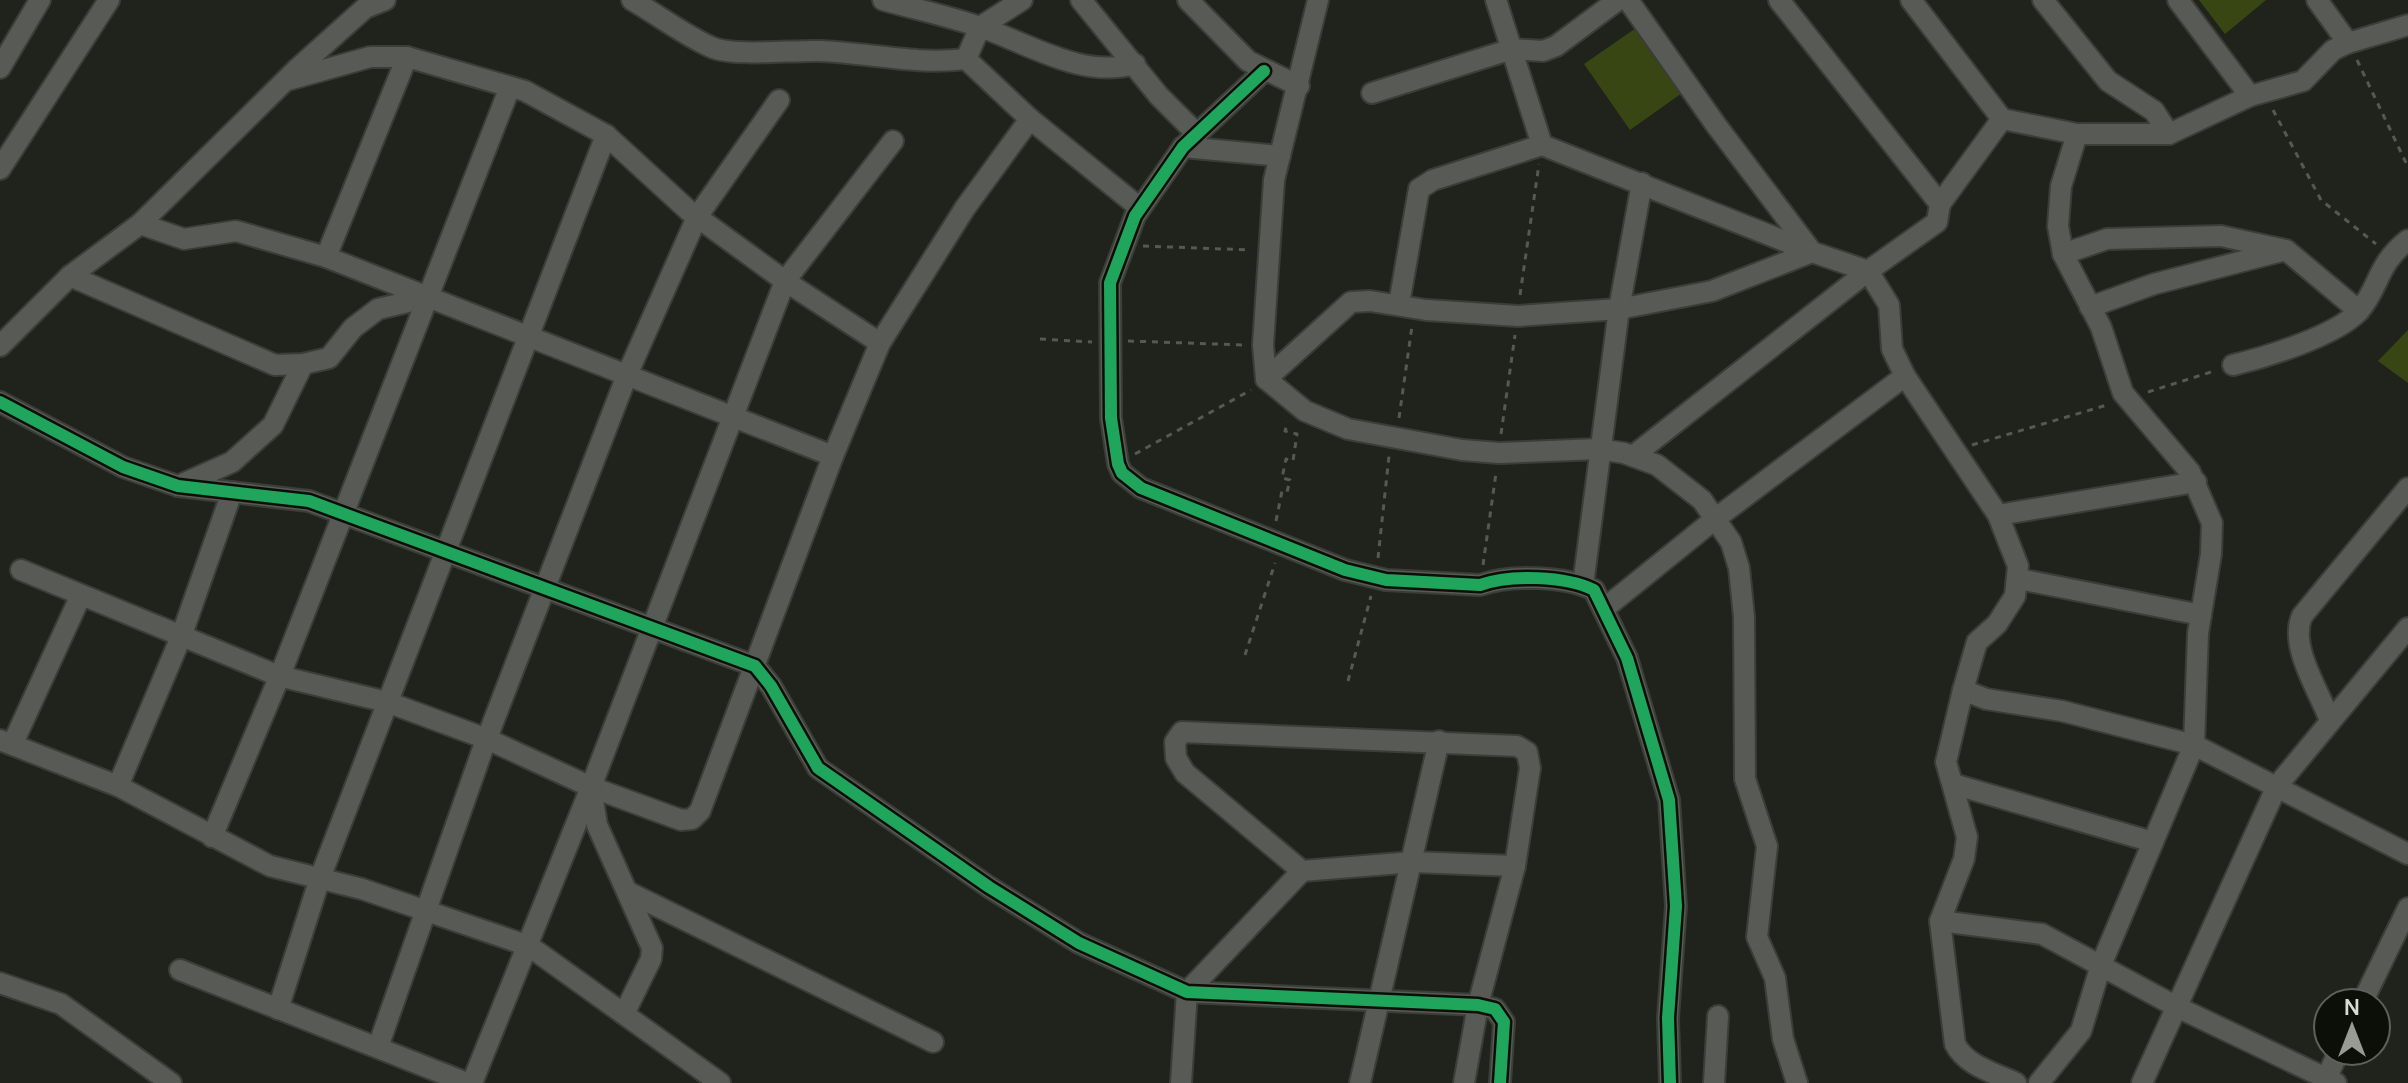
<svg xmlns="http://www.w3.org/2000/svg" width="2408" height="1083" font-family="Manrope,sans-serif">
<rect width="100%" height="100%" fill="#20221c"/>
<g fill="#384614">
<path d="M2199 0H2266L2225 34Z"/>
<path d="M1636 28 1682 93 1630 130 1584 64Z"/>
<path d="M2408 330V383L2378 361Z"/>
</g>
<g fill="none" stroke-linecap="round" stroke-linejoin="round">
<defs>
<g id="minor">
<path d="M632 0C658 15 684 35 711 47 733 57 792 50 820 51 870 53 916 65 966 59"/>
<path d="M883 0C915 9 948 16 980 27 1030 44 1082 79 1135 64"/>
<path d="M1081 0 1159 96 1196 133"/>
<path d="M1188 0 1248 61 1299 86"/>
<path d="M1318 0 1274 180 1263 345 1266 379 1305 411 1348 429 1462 450 1499 453 1598 449 1624 453 1657 465 1702 500 1731 542 1739 568 1744 617 1745 779 1767 846 1757 937 1775 978 1783 1039 1797 1083"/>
<path d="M1496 0 1542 145"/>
<path d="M1628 0 1716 125 1812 252 1868 271 1937 222 1940 204 1779 0"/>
<path d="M1911 0 2002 119 2077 134H2169L2250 96 2303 81 2333 50 2348 43 2408 25"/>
<path d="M2043 0 2108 81 2154 111 2169 134"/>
<path d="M2178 0 2250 96"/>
<path d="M2317 0 2348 43"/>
<path d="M966 59 1030 119 1140 208"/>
<path d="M966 59 980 27 1022 0"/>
<path d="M0 68 40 0"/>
<path d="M1264 71 1183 147 1135 216 1110 283 1111 418 1118 464 1122 473 1141 488 1345 570 1386 580 1480 585C1510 574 1566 576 1594 590L1627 658 1669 800 1676 906 1668 1018 1670 1083"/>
<path d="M288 80 370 57H407L525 91 606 135 689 211 785 281 880 343"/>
<path d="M1372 93 1512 49 1543 51 1556 46 1618 0"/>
<path d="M2077 134 2061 186 2058 226 2063 254 2101 327 2123 393 2190 472 2212 523 2211 554 2198 633 2194 745 2408 854"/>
<path d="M1183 147 1280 156"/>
<path d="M0 169 109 0"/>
<path d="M1940 204 2002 119"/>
<path d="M140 224 184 239 236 231 326 257 833 456"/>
<path d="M2063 254 2107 239 2221 236 2286 250 2359 311"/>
<path d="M326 257 407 57"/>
<path d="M70 276 275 365 303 364 329 358 353 328 378 309 429 297"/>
<path d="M1399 304 1419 189 1433 180 1542 145 1812 252"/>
<path d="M2090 307 2154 284 2282 251"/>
<path d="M0 346 70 276 140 224 296 70 365 8 385 0"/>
<path d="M2233 365C2266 357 2336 336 2359 311 2380 287 2376 265 2408 240"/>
<path d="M1266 379 1351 302 1370 301 1426 310 1518 316 1619 309 1712 291 1812 252"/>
<path d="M0 402 123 467 178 486 309 501 755 666 771 686 818 768 989 887 1079 943 1187 992 1478 1005 1495 1009 1504 1022 1500 1083"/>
<path d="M1633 456 1868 271 1889 305 1892 349 1905 376 1998 515 2018 566 2015 596 1997 624 1977 642 1963 690 1986 699 2062 711 2194 745 2101 965 2081 1031 2039 1083"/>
<path d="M178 486 232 462 273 425 303 364"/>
<path d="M1998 515 2196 482"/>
<path d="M21 570 279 676 387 702 487 739 591 787 681 820 692 819 700 811 833 456 880 343 965 208 1030 119"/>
<path d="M2019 579 2201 615"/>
<path d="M1583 585 1619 309 1642 183"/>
<path d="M1605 608 1715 519 1905 376"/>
<path d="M1963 690 1946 762 1967 837 1964 859 1940 921 1955 1044C1966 1066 1995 1073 2016 1083"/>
<path d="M2329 718C2318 689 2289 646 2302 616L2408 488"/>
<path d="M0 740 118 786 270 866 362 889 529 946 720 1083"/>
<path d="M13 743 81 595"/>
<path d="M1953 784 2153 842"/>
<path d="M118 786 181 637 232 492"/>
<path d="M212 837 283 668 510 87"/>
<path d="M1302 871 1185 773 1176 758 1175 742 1182 732 1517 746 1527 752 1530 768 1515 866 1478 1005 1464 1083"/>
<path d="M628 892 933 1042"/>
<path d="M1940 921 2042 934 2177 1007 2336 1083"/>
<path d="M180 970 467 1083"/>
<path d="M0 983 61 1004 171 1083"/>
<path d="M2362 1003 2408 908"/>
<path d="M278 1009 320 878 606 135"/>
<path d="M624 1014 651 959 652 948 597 825 591 787 785 281 893 141"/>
<path d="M378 1047 482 751 627 375 697 217 779 100"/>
<path d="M472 1083 591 787"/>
<path d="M1181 1083 1187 992 1302 871 1413 862 1515 866"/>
<path d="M1360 1083 1439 741"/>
<path d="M1714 1083 1718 1016"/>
<path d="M2142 1083 2277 786 2408 628"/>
<path d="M2324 1083 2339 1051"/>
</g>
</defs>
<use href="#minor" stroke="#3b3d37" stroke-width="24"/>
<g stroke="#565853" stroke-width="3" stroke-dasharray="6 6" stroke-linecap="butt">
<path d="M2357 60 2408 167"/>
<path d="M2273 110 2321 200 2376 244"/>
<path d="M1143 246 1251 250"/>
<path d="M1520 295 1539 164"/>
<path d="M1040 339 1092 342"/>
<path d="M1128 341 1244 345"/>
<path d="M2148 392 2214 371"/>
<path d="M1399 418 1412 326"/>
<path d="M1501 434 1515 335"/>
<path d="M1972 445 2107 405"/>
<path d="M1135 454 1251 390"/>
<path d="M1276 521 1282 491 1287 492 1290 480 1282 478 1286 459 1293 461 1297 434 1285 431 1288 422"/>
<path d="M1378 558 1389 456"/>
<path d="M1483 565 1496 473"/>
<path d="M1245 655 1275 563"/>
<path d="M1348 681 1371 596"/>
</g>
<use href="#minor" stroke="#585a55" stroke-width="20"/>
<defs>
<g id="cycleway">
<path d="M1264 71 1183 147 1135 216 1110 283 1111 418 1118 464 1122 473 1141 488 1345 570 1386 580 1480 585C1510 574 1566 576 1594 590L1627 658 1669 800 1676 906 1668 1018 1670 1083"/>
<path d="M0 402 123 467 178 486 309 501 755 666 771 686 818 768 989 887 1079 943 1187 992 1478 1005 1495 1009 1504 1022 1500 1083"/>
</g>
</defs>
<use href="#cycleway" stroke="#0c0e08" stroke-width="17"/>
<use href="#cycleway" stroke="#20a55d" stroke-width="12"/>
</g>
<g transform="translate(2352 1027)"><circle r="38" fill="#0c0e08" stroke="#5e6059" stroke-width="2"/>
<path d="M0-6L14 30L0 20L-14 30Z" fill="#989b93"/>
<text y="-12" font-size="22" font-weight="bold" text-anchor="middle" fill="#d9dcd3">N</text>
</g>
</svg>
